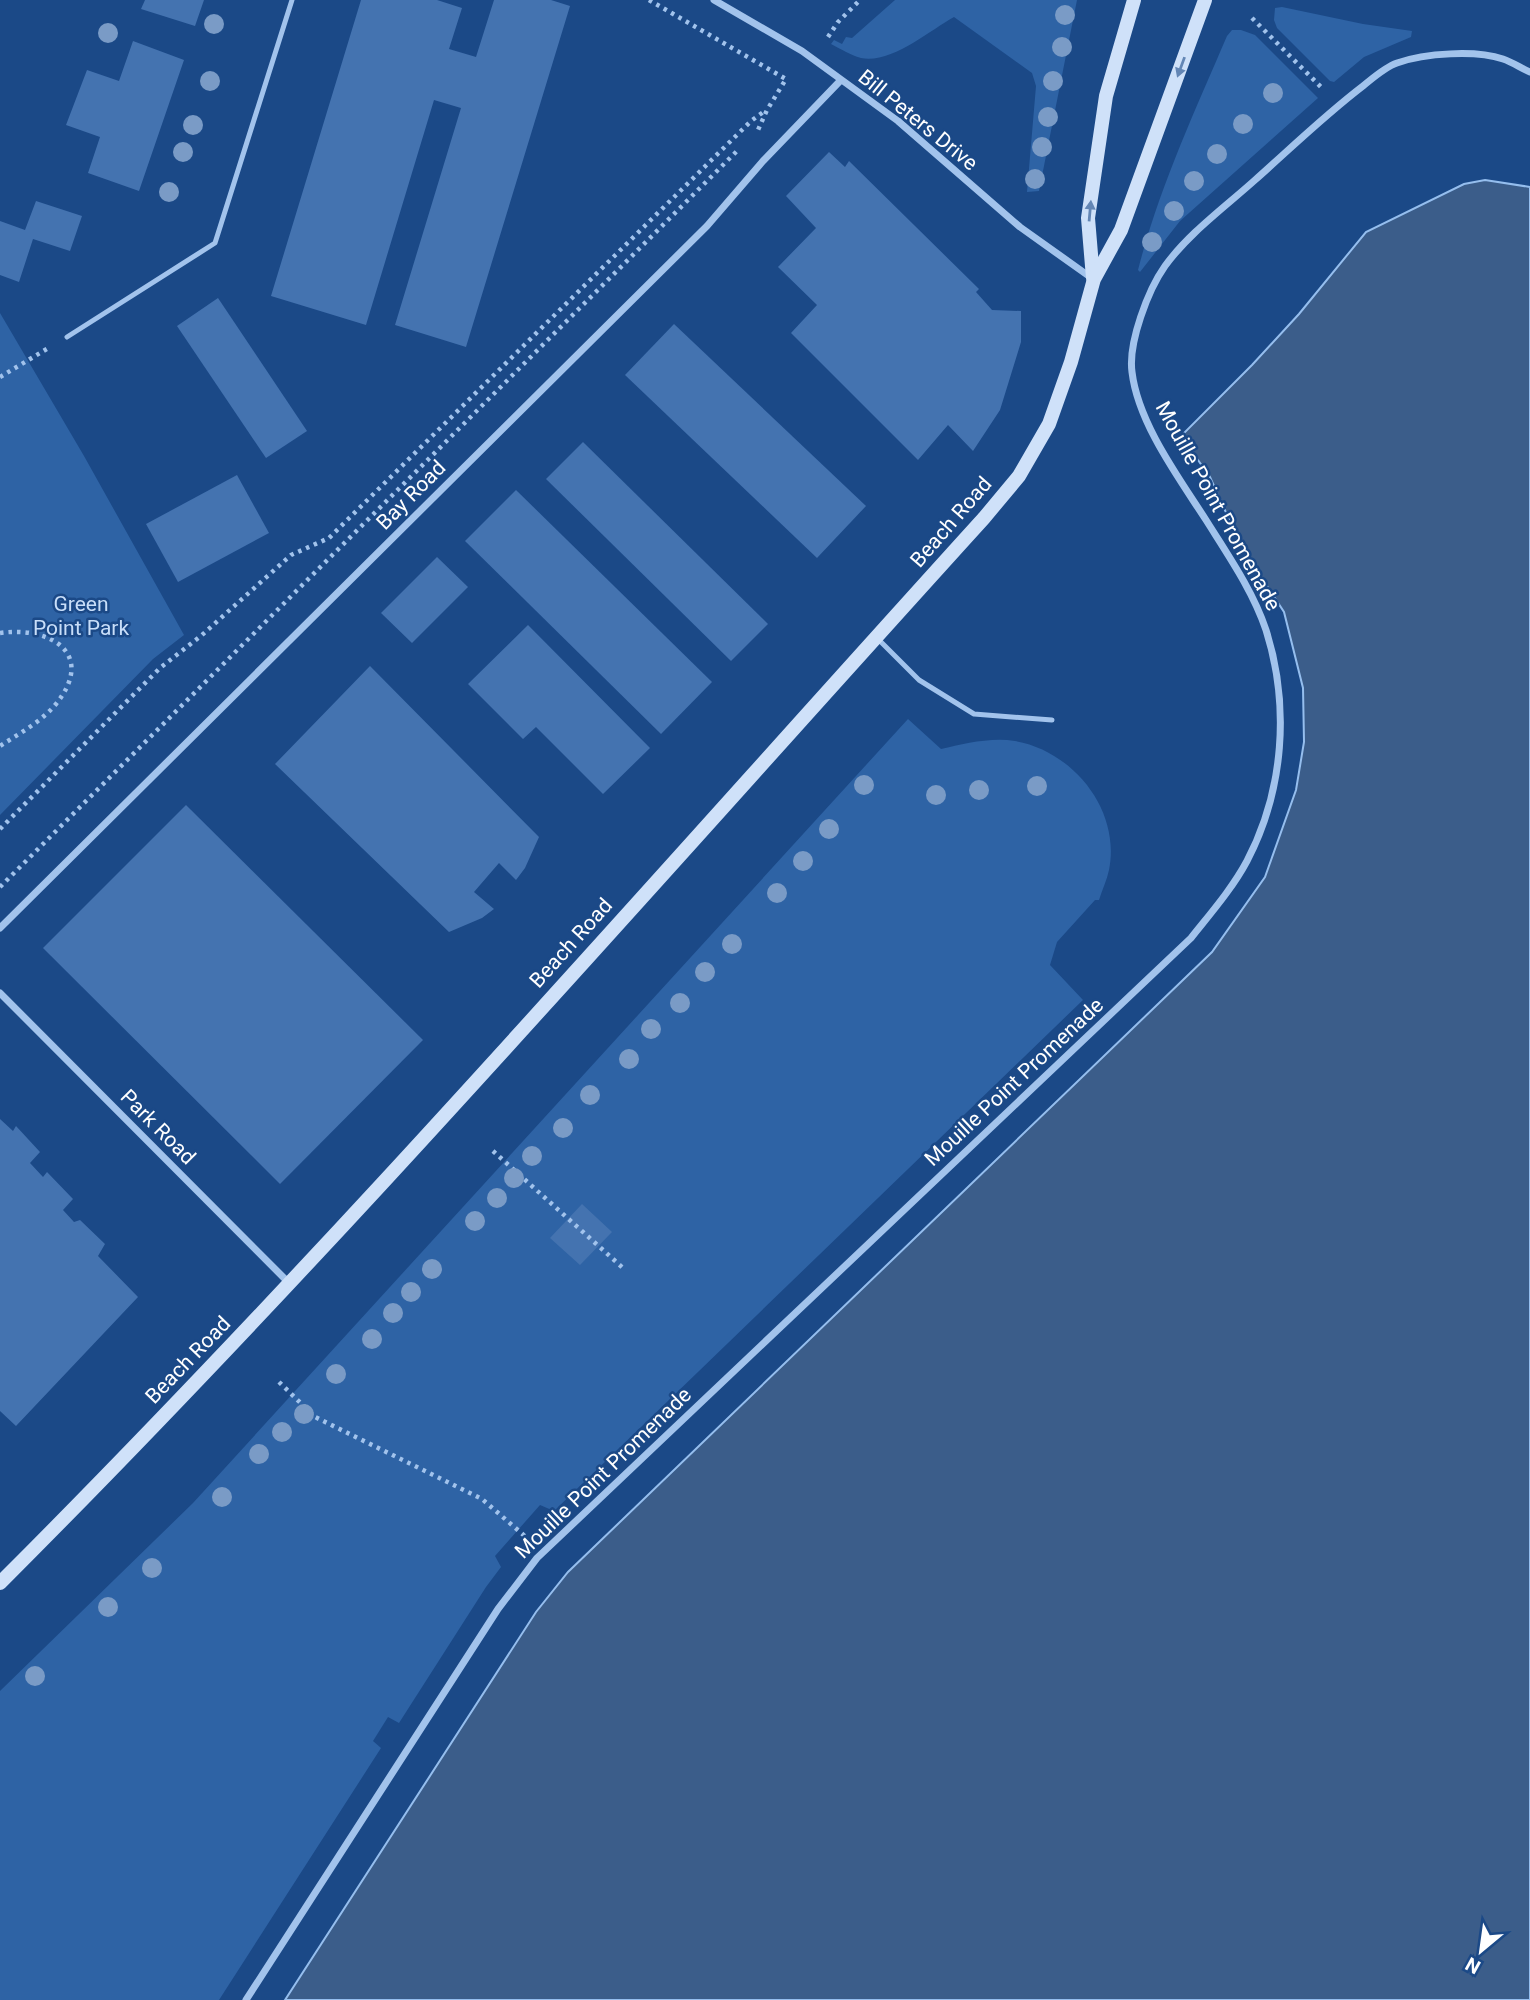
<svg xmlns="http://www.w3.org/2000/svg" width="1530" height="2000" font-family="Roboto,sans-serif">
<rect width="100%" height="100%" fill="#1b4987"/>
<g fill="#2e63a5">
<path d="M895 0H1077L1039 191 1027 192 1036 86 1032 73 954 17C929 31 891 64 861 58 850 55 841 49 831 44L834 40 842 44 846 37 852 38Z"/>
<path d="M1282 7 1363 24 1412 31 1411 37 1364 57 1334 82 1330 81 1277 28 1274 20 1275 8Z"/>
<path d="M1232 30H1241L1255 35 1318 98 1180 221 1140 272 1138 270C1159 188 1194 113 1227 36Z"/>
<path d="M0 313 84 456 184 635 153 659 0 815Z"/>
<path d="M908 719 941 749C964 744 990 737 1015 741 1073 751 1121 810 1109 870 1107 880 1102 890 1099 900H1095L1057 942 1050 965 1083 1000 554 1511 540 1505 495 1556 501 1567 486 1587 399 1723 388 1717 373 1741 381 1748 219 2000H0V1691L193 1503Z"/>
</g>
<path fill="#3b5d8a" stroke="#95beee" stroke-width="2" d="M1485 180 1530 187V2000H285L536 1612 568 1572 1212 952 1265 877 1296 790 1304 742 1303 688 1284 612 1242 548 1210 477 1181 436 1252 365 1299 314 1366 232 1464 184Z"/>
<g fill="#4473b0">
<path d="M145 0H204L195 26 141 9Z"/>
<path d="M361 0H437L462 8 449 49 476 57 494 0H551L570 6 466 347 395 325 461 108 434 100 366 325 271 296Z"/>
<path d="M133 41 184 60 139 191 88 173 100 137 66 125 87 70 119 81Z"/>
<path d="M829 152 845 167 849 161 979 289 976 292 992 310 1021 311V342L1000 410 973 451 948 425 918 460 791 333 817 305 778 267 816 228 786 196Z"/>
<path d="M36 201 82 216 70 251 33 239 19 282 0 275V221L25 230Z"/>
<path d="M218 298 307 431 266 458 177 326Z"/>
<path d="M674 324 866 506 817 558 625 375Z"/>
<path d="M583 442 768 624 731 661 546 479Z"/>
<path d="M237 475 269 533 178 582 146 524Z"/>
<path d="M516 490 712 682 661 734 465 541Z"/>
<path d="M437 557 468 587 412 643 381 613Z"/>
<path d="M528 625 650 748 603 794 536 727 523 739 468 684Z"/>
<path d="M370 666 539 837 525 868 516 880 499 863 474 892 494 909 482 918 449 932 275 764Z"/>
<path d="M186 805 423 1040 280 1184 43 948Z"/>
<path d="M0 1119 13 1131 16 1126 40 1152 30 1163 43 1177 47 1172 73 1199 63 1210 74 1222 80 1220 105 1244 98 1256 138 1297 16 1426 0 1411Z"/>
<path d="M582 1204 612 1232 580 1265 550 1238Z"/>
</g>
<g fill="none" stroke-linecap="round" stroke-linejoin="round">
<g stroke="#a2c3ec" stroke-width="4.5" stroke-dasharray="3.5 5" stroke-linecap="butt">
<path d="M649 0 786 79 767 110 758 130"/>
<path d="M1252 18 1323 89"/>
<path d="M828 37 838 22 860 0"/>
<path d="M0 377 50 347"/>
<path d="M0 633C49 626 97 653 56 704 41 722 20 733 0 746"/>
<path d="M0 829 160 668 202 635 291 555 329 538 751 121 766 110"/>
<path d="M0 887 739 149"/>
<path d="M493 1151 623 1268"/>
<path d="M279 1382 315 1417 482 1499 527 1538"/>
</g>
<g stroke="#a2c3ec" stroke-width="5">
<path d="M67 337 215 243 292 0"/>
<path d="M878 639 919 680 974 714 1052 720"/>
</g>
<g stroke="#a2c3ec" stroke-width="7">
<path d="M714 0 802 51 898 121 1020 227 1093 279"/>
<path d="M0 928 707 226 763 161 840 81"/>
<path d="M0 993 290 1284"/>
<path d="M246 2000 498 1609 537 1558 1191 938C1210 914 1232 889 1247 861 1284 790 1290 706 1266 630 1253 591 1228 555 1206 520 1179 478 1138 423 1132 372 1128 343 1148 290 1165 266 1189 233 1225 207 1255 180 1291 148 1325 115 1363 86 1373 78 1385 67 1397 63 1425 53 1476 50 1503 59 1512 62 1521 68 1530 72"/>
</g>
<g stroke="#cfe1f9" stroke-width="14">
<path d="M1093 278 1088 218 1106 96 1134 0"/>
<path d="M0 1583C342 1241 659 876 984 518L1019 476 1049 424 1071 362 1094 279 1121 230 1205 0"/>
</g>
</g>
<g fill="#7a9bc6">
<circle cx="1065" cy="15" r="10"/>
<circle cx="214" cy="24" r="10"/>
<circle cx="108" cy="33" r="10"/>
<circle cx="1062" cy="47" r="10"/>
<circle cx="210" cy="81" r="10"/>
<circle cx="1053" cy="81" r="10"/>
<circle cx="1273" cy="93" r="10"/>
<circle cx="1048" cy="117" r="10"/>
<circle cx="1243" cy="124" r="10"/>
<circle cx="193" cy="125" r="10"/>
<circle cx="1042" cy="147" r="10"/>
<circle cx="183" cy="152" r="10"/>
<circle cx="1217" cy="154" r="10"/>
<circle cx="1035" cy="179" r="10"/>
<circle cx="1194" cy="181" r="10"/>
<circle cx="169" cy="192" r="10"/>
<circle cx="1174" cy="211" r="10"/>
<circle cx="1152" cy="242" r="10"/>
<circle cx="864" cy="785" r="10"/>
<circle cx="1037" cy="786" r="10"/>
<circle cx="979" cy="790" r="10"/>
<circle cx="936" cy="795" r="10"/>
<circle cx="829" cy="829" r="10"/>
<circle cx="803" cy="861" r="10"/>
<circle cx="777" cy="893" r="10"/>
<circle cx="732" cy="944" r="10"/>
<circle cx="705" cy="972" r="10"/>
<circle cx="680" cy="1003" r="10"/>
<circle cx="651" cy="1029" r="10"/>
<circle cx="629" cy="1059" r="10"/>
<circle cx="590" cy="1095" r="10"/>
<circle cx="563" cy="1128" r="10"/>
<circle cx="532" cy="1156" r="10"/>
<circle cx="514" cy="1178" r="10"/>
<circle cx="497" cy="1198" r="10"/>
<circle cx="475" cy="1221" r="10"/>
<circle cx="432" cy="1269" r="10"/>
<circle cx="411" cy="1292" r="10"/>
<circle cx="393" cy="1313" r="10"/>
<circle cx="372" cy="1339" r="10"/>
<circle cx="336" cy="1374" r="10"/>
<circle cx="304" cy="1414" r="10"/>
<circle cx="282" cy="1432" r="10"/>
<circle cx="259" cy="1454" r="10"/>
<circle cx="222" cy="1497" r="10"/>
<circle cx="152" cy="1568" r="10"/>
<circle cx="108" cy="1607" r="10"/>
<circle cx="35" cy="1676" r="10"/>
</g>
<defs><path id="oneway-solid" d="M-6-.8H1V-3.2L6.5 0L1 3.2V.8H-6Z" transform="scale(1.75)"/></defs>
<g fill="#6386b5">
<use href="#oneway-solid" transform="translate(1181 67) rotate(110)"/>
<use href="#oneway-solid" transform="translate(1090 211) rotate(-85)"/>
</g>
<g text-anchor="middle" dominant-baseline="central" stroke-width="5" stroke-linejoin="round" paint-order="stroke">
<g font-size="21" fill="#fff" stroke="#1b4987">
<text transform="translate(918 120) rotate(39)">Bill Peters Drive</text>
<text transform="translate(411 495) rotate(-45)">Bay Road</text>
<text transform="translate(1218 506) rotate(61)">Mouille Point Promenade</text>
<text transform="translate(951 522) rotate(-49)">Beach Road</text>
<text transform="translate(571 943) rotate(-48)">Beach Road</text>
<text transform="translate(1014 1082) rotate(-43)">Mouille Point Promenade</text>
<text transform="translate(158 1127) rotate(45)">Park Road</text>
<text transform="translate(188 1360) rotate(-46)">Beach Road</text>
<text transform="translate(603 1473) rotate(-44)">Mouille Point Promenade</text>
</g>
<g font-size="21" fill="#c8def9" stroke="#1b4987">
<text x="81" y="604">Green<tspan x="81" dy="24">Point Park</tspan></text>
</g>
</g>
<g transform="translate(1481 1951) rotate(209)" stroke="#1b4987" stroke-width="5" paint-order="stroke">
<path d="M0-5L12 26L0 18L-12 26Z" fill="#ffffff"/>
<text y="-10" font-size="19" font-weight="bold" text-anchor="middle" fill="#ffffff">N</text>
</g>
</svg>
